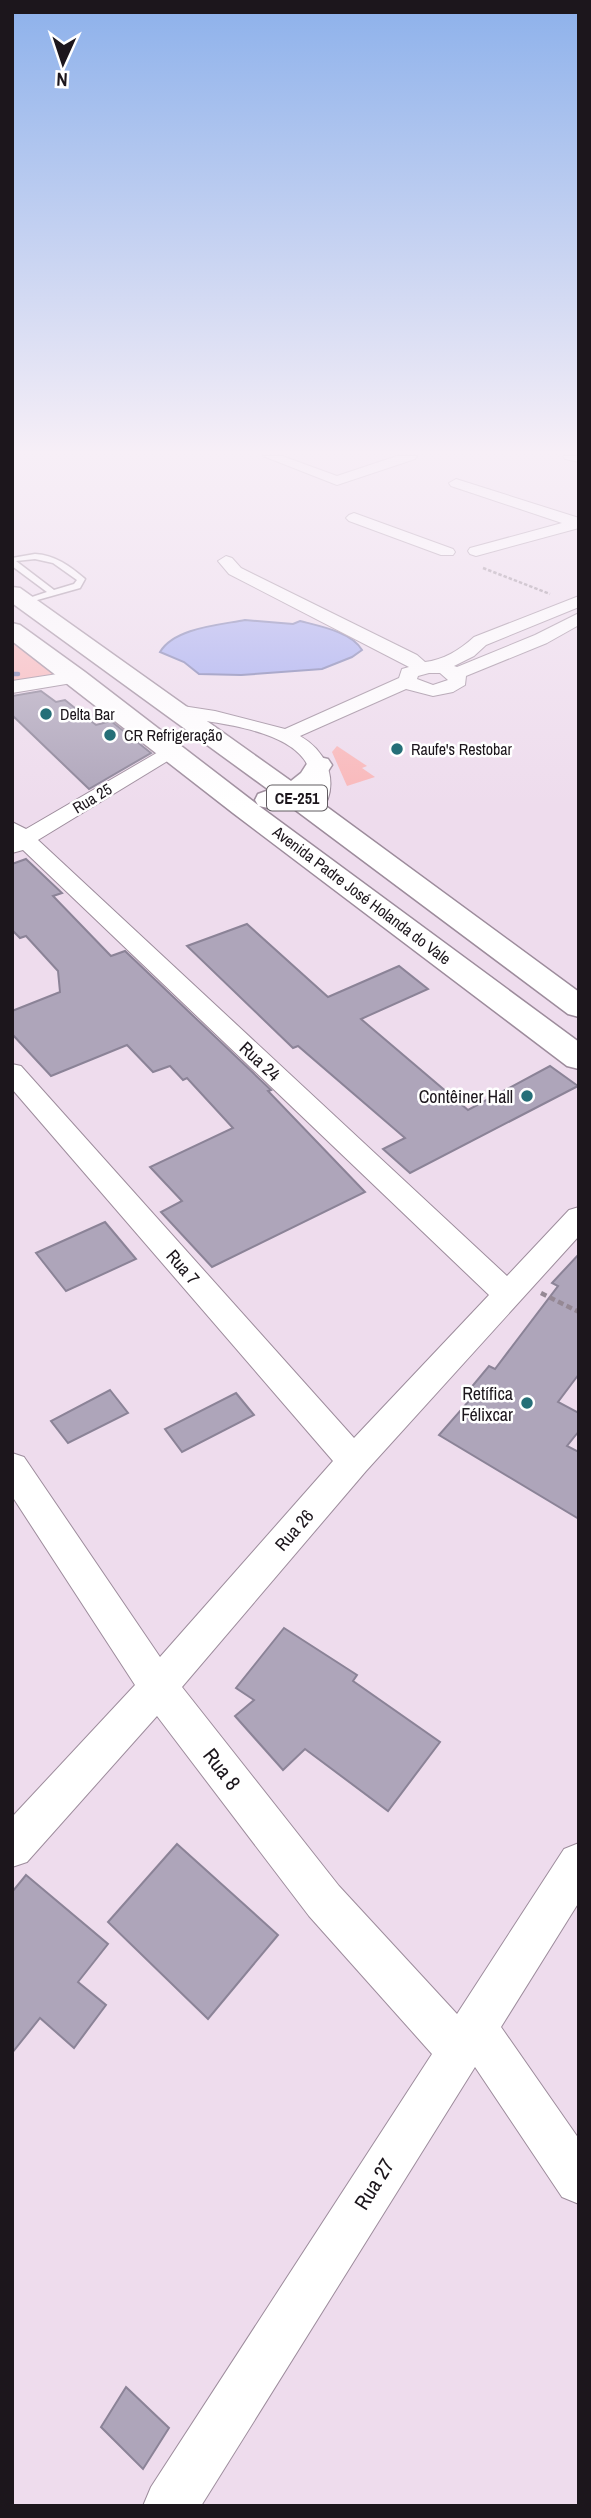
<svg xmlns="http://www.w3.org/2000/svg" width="591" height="2518" font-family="'Archivo Narrow',sans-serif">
<rect width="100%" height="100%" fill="#eedced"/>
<g fill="#f9b7b9">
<path d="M12 641 55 673 56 675 12 686Z"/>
<path d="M337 746 367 766 362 768 375 777 347 786 332 752Z"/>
</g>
<path fill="#a5acf0" stroke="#7c7fb0" stroke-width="2" d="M245 620 293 624 300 621C319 626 352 632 362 650L352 657 322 669 241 675 199 674 184 662 160 652C174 628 219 625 245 620Z"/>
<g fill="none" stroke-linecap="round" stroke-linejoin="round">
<path stroke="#7c7fb0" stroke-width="4.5" d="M12 674H18"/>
</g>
<g fill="#aea5ba" stroke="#8b8397" stroke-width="2">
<path d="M41 691 56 702 65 700 96 725 111 721 151 753 89 789 12 715V696Z"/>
<path d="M26 859 62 893 53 896 111 956 125 951 271 1090 268 1091 365 1192 212 1267 161 1212 182 1201 150 1167 233 1128 187 1078 183 1080 170 1066 153 1072 127 1045 51 1076 12 1034V1011L60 992 58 971 26 936 20 938 12 930V864Z"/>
<path d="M247 924 328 997 399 966 428 989 361 1019 468 1110 550 1066 578 1086 410 1173 383 1149 405 1138 298 1046 293 1048 187 946Z"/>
<path d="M105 1222 136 1259 66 1291 36 1253Z"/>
<path d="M579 1254V1374L558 1402 579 1413V1431L567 1446 579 1452V1519L439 1435 476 1393 469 1390 489 1366 495 1369 558 1286 552 1283Z"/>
<path d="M110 1390 128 1413 68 1443 51 1421Z"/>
<path d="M236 1393 254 1415 182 1452 165 1429Z"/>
<path d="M284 1628 357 1675 353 1681 440 1742 388 1811 305 1749 283 1770 235 1716 254 1700 236 1688Z"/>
<path d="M177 1844 278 1935 208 2019 108 1922Z"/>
<path d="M26 1875 108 1944 78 1982 106 2005 74 2048 40 2018 12 2053V1892Z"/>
<path d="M126 2387 169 2428 143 2469 101 2427Z"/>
</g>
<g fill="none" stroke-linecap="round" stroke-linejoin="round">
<defs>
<path id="lane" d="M35 554C55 555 70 566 85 579L80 588 23 604V600L47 592 12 566V558ZM35 559 53 563 77 580 74 584 54 590 16 561Z"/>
<g id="street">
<path d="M263 456H282L337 476 397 456H417L415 459 337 485Z"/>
<path d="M563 456H579V462L565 459Z"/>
<path d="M456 479 579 518V528L476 556 470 554 468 551 470 548 562 523 451 486 449 483Z"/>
<path d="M354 513 453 549 455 552 453 555H441L349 521 346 518 349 515Z"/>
<path d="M226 556 232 558 241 568 417 655 425 662C443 660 460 650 474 637L579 596V607L486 645 474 656 454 666 457 667 535 635 579 613V625L547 643 466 676 465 685 453 692 433 696 406 689 300 736C330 753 340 786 320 814H306L302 810C306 800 312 789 311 779 309 730 212 722 176 717L166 711 176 705 215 711 285 729 399 678 402 669 409 667 229 574 218 561ZM429 673H440L448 680 433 685 417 679 418 676Z"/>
<path d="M77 671 84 673 86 677 84 681 12 693V681Z"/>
<path d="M172 744 179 746 182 750 179 754 38 840 507 1276 569 1210 579 1207V1236L366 1471 182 1687 339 1886 457 2014 564 1849 579 1843V1902L501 2027 579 2139V2204L562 2197 475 2067 201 2506H143L151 2487 432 2054 309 1916 157 1716 27 1862 12 1867V1817L135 1685 12 1496V1453L24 1457 160 1657 333 1461 12 1089V1064L21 1066 354 1438 489 1295 23 850 12 853V822L26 829Z"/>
</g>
<path id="primary" d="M12 587 20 588 291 781 301 773 310 759 319 757 328 759 332 765 319 785 308 793 579 992V1017L568 1014 286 803 268 808 259 806 579 1042V1069L567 1066 233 813 12 641V623L20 625 85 672 258 805 255 800 258 794 269 790 12 603Z"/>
</defs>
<use href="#lane" stroke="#9d8c9c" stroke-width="3"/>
<use href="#street" stroke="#9d8c9c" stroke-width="2"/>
<use href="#primary" stroke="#9d8c9c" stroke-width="3"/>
<path stroke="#958894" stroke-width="2.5" stroke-dasharray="3.5 2" stroke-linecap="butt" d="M483 568 550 594"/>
<path stroke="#958894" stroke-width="4.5" stroke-dasharray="6 3.5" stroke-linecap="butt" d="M541 1293 579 1312"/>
<use href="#lane" fill="#fff" fill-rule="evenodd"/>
<use href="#street" fill="#fff" fill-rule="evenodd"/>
<use href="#primary" fill="#fff" fill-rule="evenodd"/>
</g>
<linearGradient id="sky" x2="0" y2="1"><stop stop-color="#8db1eb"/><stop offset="0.56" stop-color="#f7eff7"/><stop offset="1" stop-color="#f7eff7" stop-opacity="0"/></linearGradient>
<rect width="591" height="808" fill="url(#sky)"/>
<g fill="#256f78" stroke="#fff" stroke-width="2.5">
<circle cx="46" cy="714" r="7"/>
<circle cx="110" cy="735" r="7"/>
<circle cx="397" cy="749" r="7"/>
<circle cx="527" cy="1096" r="7"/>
<circle cx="527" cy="1403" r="7"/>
</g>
<g text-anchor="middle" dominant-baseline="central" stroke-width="5" stroke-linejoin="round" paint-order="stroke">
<g font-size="16" fill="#1c161c" stroke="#fff" text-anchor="start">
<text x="60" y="714">Delta Bar</text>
<text x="124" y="735">CR Refrigeração</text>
<text x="411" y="749">Raufe's Restobar</text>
</g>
<g font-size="16" fill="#1c161c" stroke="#fff">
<text transform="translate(92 798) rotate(-31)">Rua 25</text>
<text transform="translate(362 895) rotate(37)">Avenida Padre José Holanda do Vale</text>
</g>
<rect fill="#fff" stroke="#605c60" stroke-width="2" x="267" y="785.5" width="60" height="25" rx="5"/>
<g font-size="16" font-weight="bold" fill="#1c161c">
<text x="297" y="798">CE-251</text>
</g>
<g font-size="18" fill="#1c161c" stroke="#fff">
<text transform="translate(260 1061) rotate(43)">Rua 24</text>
<text transform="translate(183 1267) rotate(49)">Rua 7</text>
<text transform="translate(294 1530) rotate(-49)">Rua 26</text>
</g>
<g font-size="18" fill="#1c161c" stroke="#fff" text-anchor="end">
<text x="513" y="1096">Contêiner Hall</text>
<text x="513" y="1393">Retífica<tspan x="513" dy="21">Félixcar</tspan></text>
</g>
<g font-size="21" fill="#1c161c" stroke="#fff">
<text transform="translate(222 1769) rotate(52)">Rua 8</text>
<text transform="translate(374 2184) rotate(-58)">Rua 27</text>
</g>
</g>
<rect width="591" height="2518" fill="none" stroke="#1c161c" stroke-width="28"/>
<g transform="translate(63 63) rotate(183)" stroke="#ffffff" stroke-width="5" paint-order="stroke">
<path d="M0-5L12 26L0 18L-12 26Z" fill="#1c161c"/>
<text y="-10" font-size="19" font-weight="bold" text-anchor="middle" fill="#1c161c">N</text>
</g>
</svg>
